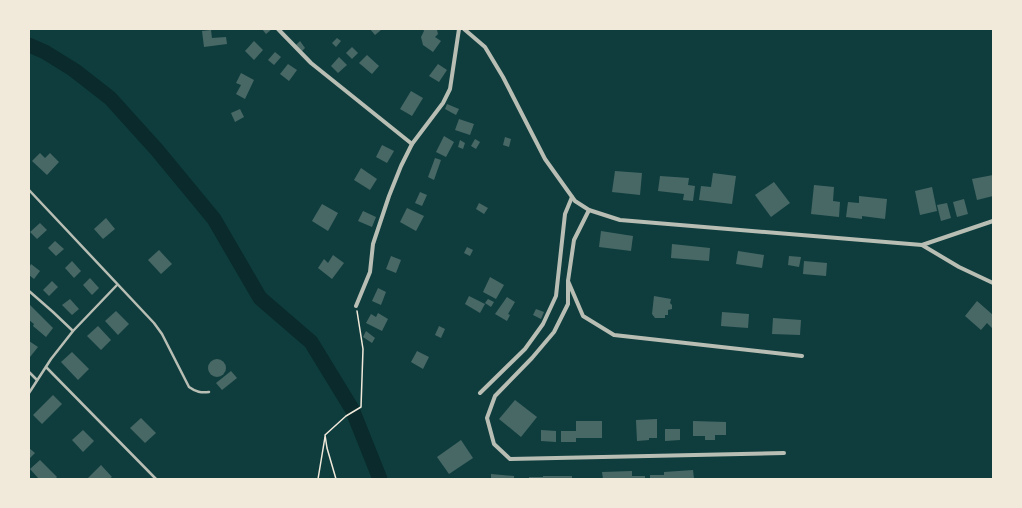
<svg xmlns="http://www.w3.org/2000/svg" width="1022" height="508" font-family="Manrope,sans-serif">
<rect width="100%" height="100%" fill="#0f3d3e"/>
<g fill="none" stroke-linecap="round" stroke-linejoin="round">
<path stroke="#0a2a2b" stroke-width="15" d="M29 45 45 52 74 70 110 98 157 150 214 219 260 298 311 342 352 409 380 479"/>
</g>
<g fill="#486865">
<path d="M262 29H272L266 34Z"/>
<path d="M370 29H380L381 30 375 35Z"/>
<path d="M423 29 437 30 438 34 435 37 441 41 433 52 423 45 421 37 424 31Z"/>
<path d="M211 30 212 38 226 37 227 44 204 47 202 31Z"/>
<path d="M337 38 341 41 336 47 332 43Z"/>
<path d="M254 41 263 50 254 60 245 51Z"/>
<path d="M300 41 305 48 302 51 296 45Z"/>
<path d="M352 47 358 53 352 59 346 53Z"/>
<path d="M275 52 281 57 274 65 268 60Z"/>
<path d="M367 55 379 66 372 74 359 63Z"/>
<path d="M339 57 347 65 338 73 331 66Z"/>
<path d="M288 64 297 70 289 81 280 74Z"/>
<path d="M438 64 447 70 439 82 429 76Z"/>
<path d="M241 73 254 80 245 99 236 94 241 85 236 83Z"/>
<path d="M411 91 423 98 412 116 400 109Z"/>
<path d="M447 104 459 109 456 115 445 109Z"/>
<path d="M240 109 244 117 235 122 231 113Z"/>
<path d="M459 119 474 124 470 135 455 130Z"/>
<path d="M444 136 454 142 446 157 436 152Z"/>
<path d="M505 137 511 139 509 147 503 145Z"/>
<path d="M475 139 480 142 476 149 471 146Z"/>
<path d="M460 140 465 143 463 149 458 147Z"/>
<path d="M382 145 394 151 387 163 376 157Z"/>
<path d="M40 153 45 158 50 153 59 162 47 175 32 161Z"/>
<path d="M435 158 441 160 434 180 428 177Z"/>
<path d="M361 168 377 179 370 190 354 180Z"/>
<path d="M615 171 642 173 640 195 612 192Z"/>
<path d="M713 173 736 176 732 204 699 200 701 186 711 187Z"/>
<path d="M993 175V196L977 200 972 179Z"/>
<path d="M660 176 689 178 688 185 695 186 693 201 683 200 684 194 658 191Z"/>
<path d="M774 182 790 203 771 217 755 195Z"/>
<path d="M814 185 834 187 833 201 840 202 839 217 811 214Z"/>
<path d="M932 187 937 211 920 215 915 191Z"/>
<path d="M420 192 427 195 422 206 415 203Z"/>
<path d="M859 196 887 199 885 219 862 216V219L846 217 848 202 859 203Z"/>
<path d="M964 199 968 214 957 217 953 202Z"/>
<path d="M479 203 488 208 484 214 476 209Z"/>
<path d="M947 203 951 218 941 221 937 205Z"/>
<path d="M322 204 338 213 328 231 312 221Z"/>
<path d="M407 208 424 216 416 231 400 222Z"/>
<path d="M363 211 376 217 372 227 358 221Z"/>
<path d="M106 218 115 229 103 239 94 229Z"/>
<path d="M40 223 47 230 37 239 30 232Z"/>
<path d="M601 231 633 236 631 251 599 247Z"/>
<path d="M55 241 64 249 56 256 48 248Z"/>
<path d="M672 244 710 248 709 261 671 258Z"/>
<path d="M467 247 473 250 470 256 464 253Z"/>
<path d="M159 250 172 264 161 274 148 260Z"/>
<path d="M738 251 764 255 762 268 736 264Z"/>
<path d="M333 255 344 263 332 279 318 268 324 259 328 263Z"/>
<path d="M391 256 401 260 396 273 386 269Z"/>
<path d="M789 256 801 257 799 267 788 265Z"/>
<path d="M72 261 81 271 74 278 65 268Z"/>
<path d="M804 261 827 263 826 276 803 274Z"/>
<path d="M31 264 40 271 34 279 29 275V268Z"/>
<path d="M490 277 504 285 496 299 483 292Z"/>
<path d="M90 278 99 288 92 295 83 285Z"/>
<path d="M52 281 58 287 49 296 43 290Z"/>
<path d="M378 288 386 292 381 305 372 301Z"/>
<path d="M469 296 485 304 480 313 465 304Z"/>
<path d="M654 296 671 299 670 303 672 305V309L668 310V315H665V318H655L652 314Z"/>
<path d="M507 297 515 302 508 314 510 315 507 321 495 314Z"/>
<path d="M70 299 79 309 72 315 62 305Z"/>
<path d="M488 299 494 302 491 307 485 303Z"/>
<path d="M977 301 993 315V329L987 323 981 330 965 316Z"/>
<path d="M29 304 53 328 46 337 33 326 34 324 29 320Z"/>
<path d="M536 309 544 312 541 319 533 315Z"/>
<path d="M116 311 129 324 118 335 105 321Z"/>
<path d="M722 312 749 314 748 328 721 326Z"/>
<path d="M378 313 388 319 382 331 366 323 371 314 376 317Z"/>
<path d="M773 318 801 320 800 335 772 334Z"/>
<path d="M98 326 111 340 101 350 87 336Z"/>
<path d="M439 326 445 329 441 338 435 335Z"/>
<path d="M366 331 375 338 372 343 363 337Z"/>
<path d="M29 341 38 347 30 357 29 356Z"/>
<path d="M417 351 429 357 423 369 411 362Z"/>
<path d="M72 352 89 369 78 380 61 362Z"/>
<circle cx="217" cy="368" r="9"/>
<path d="M231 371 237 378 222 390 216 383Z"/>
<path d="M53 395 62 404 42 424 33 415Z"/>
<path d="M515 400 537 417 521 437 499 419Z"/>
<path d="M141 418 156 433 145 443 130 428Z"/>
<path d="M657 419V438H649V440L637 441 636 420Z"/>
<path d="M576 421H602V438H576V442H561V431H576Z"/>
<path d="M693 421 726 422V435H715V440H705V436H693Z"/>
<path d="M665 429H680V440L665 441Z"/>
<path d="M83 430 94 441 83 452 72 440Z"/>
<path d="M541 430 556 431V442L541 441Z"/>
<path d="M461 440 473 458 449 474 437 457Z"/>
<path d="M29 448 35 453 29 459Z"/>
<path d="M40 460 57 477 55 479H39L30 469Z"/>
<path d="M101 465 112 477 109 479H87Z"/>
<path d="M693 470 694 479H650V475H664V472Z"/>
<path d="M632 471V476H645V479H603L602 472Z"/>
<path d="M491 474 514 476V479H491Z"/>
<path d="M543 476H572V479H529V477H543Z"/>
</g>
<g fill="none" stroke-linecap="round" stroke-linejoin="round">
<g stroke="#f1e9da" stroke-width="1.5">
<path d="M318 479 325 437"/>
<path d="M336 479 327 448 325 435 346 416 361 407 363 349 357 311"/>
</g>
<g stroke="#b8beb3" stroke-width="2.5">
<path d="M29 190 154 323 162 334 189 387C196 392 201 393 209 392"/>
<path d="M29 291 53 312 73 331"/>
<path d="M46 367 156 479"/>
<path d="M29 372 37 380"/>
<path d="M29 393 51 359 73 331 117 285"/>
</g>
<g stroke="#b8beb3" stroke-width="4">
<path d="M278 29 311 63 412 144"/>
<path d="M464 29 485 47 503 77 545 159 575 201 589 210 620 220 922 245 993 221"/>
<path d="M589 210 574 240 568 281 583 316 614 335 802 356"/>
<path d="M922 245 959 267 993 283"/>
<path d="M568 281V304L554 332 532 358 495 396 487 418 494 444 510 459 784 453"/>
<path d="M356 306 370 272 373 244 389 196 401 166 412 144 443 103 450 89 459 29"/>
<path d="M480 393 525 349 543 324 556 296 565 214 572 197"/>
</g>
</g>
<rect width="1022" height="508" fill="none" stroke="#f1e9da" stroke-width="60"/>
</svg>
